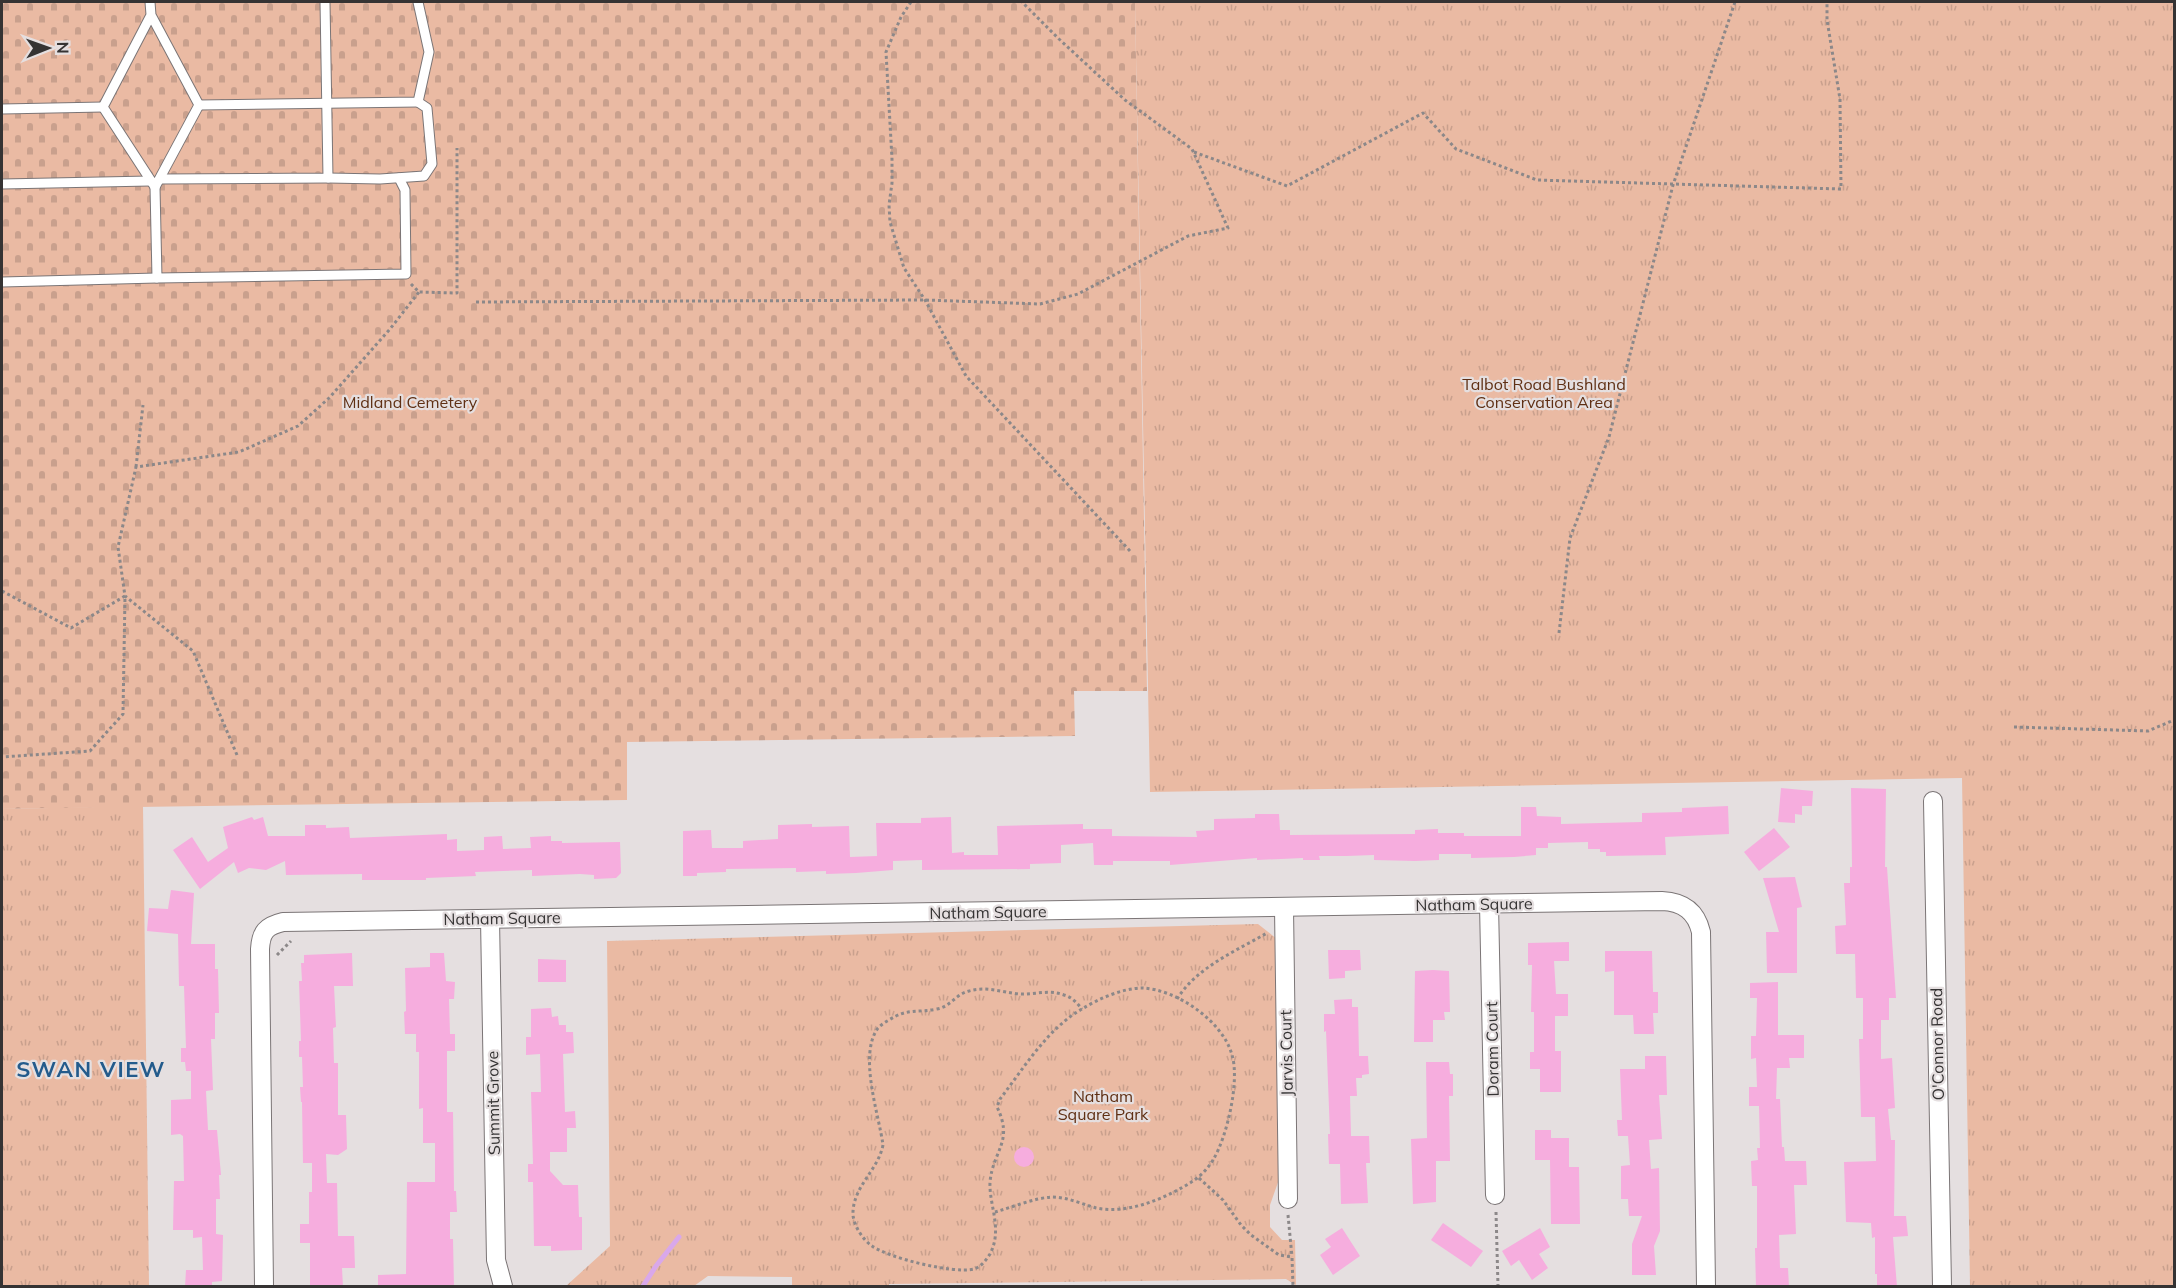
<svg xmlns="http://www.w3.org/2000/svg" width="2176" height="1288" font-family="Mulish,sans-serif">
<defs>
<pattern id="cemetery-stones" width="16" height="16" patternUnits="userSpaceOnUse" patternTransform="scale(1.5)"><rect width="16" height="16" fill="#eabaa3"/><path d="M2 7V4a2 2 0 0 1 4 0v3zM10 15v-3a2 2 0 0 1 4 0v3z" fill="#c9a08d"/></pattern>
<pattern id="park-tufts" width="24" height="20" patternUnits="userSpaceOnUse" patternTransform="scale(1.5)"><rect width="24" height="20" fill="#eabaa3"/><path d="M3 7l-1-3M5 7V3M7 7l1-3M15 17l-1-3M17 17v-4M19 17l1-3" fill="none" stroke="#c9a08d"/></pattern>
</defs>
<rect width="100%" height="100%" fill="#e5dfe0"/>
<path fill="url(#cemetery-stones)" d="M2 2H1135L1147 691H1074L1075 736 627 742V800L2 809Z"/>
<g fill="url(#park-tufts)">
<path d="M1135 2H2174V1286H1970L1962 778 1150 792Z"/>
<path d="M143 806 149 1286H2V809Z"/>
<path d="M1258 924 1277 939 1282 1171 1270 1205V1227L1282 1240H1295L1296 1285 1286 1279 889 1284V1286H792V1277L708 1276 694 1286H566L610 1246 607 941Z"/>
</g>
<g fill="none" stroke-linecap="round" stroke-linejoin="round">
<path stroke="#d9a8ea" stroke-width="5" d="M643 1286 656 1266 679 1237"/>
</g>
<g fill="#f6adde">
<path d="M1781 788 1813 791 1812 806H1802V815L1795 814V823L1778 822Z"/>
<path d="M1851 788 1886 789 1885 867H1887L1896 998H1889V1020H1881V1059L1892 1058 1895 1108 1888 1109 1891 1140H1895L1894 1216H1906L1908 1236 1893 1237 1897 1287H1877V1274H1875V1237L1872 1238 1871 1223 1846 1222 1844 1162 1876 1161 1875 1117H1861L1859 1039H1863V998H1856L1855 954H1836L1835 926 1846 925 1844 883H1850V867H1852Z"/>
<path d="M1728 806 1729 834 1665 837 1666 855 1606 856V852H1600V849H1588V842L1548 843V848H1536V855L1514 857 1471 858V854H1439V860L1415 861 1374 860V855L1346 856H1319L1320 860H1303V858L1257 860V858L1170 865V861H1113V865H1094L1093 843 1061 845V863L1030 864V869L922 870V860L893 861V870L856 873 826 874V871L796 872V868L726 869V872L697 873V876H683V831L711 830 712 848H743V841L778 839V825L812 824V827L849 826 850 857 877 856 876 823H921V818L951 817 952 853 964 852V855H998L997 826 1083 824V829H1112V836L1197 837 1196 831 1214 830V819L1255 818V814H1279L1280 830H1290V835L1415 834V830L1438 829V833H1464V836H1521V807H1536L1537 816 1561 817V824L1642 822V813L1682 812V808Z"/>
<path d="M252 817 254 820 263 817 268 836H305V825H326V828L349 827 350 838 447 834V840L457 839V851L484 850V837L502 836 503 849 531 848 530 837 551 836V841H562V843L620 842 621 873 616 878 594 879V875L580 874 532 876V870L475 872 476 876 426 878V880H362V874L286 875 285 861 266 870 249 868 238 873 234 862 200 889 173 850 192 837 208 862 228 848 223 827Z"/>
<path d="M1774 828 1790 847 1759 871 1744 852Z"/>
<path d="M1795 877 1802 907 1797 908V973H1767L1766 932H1779L1763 878Z"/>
<path d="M171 890 194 893 191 944H215V969H218L219 1013H215V1039H211L213 1090 206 1091 208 1130H217L221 1175H219L220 1199H216V1234L223 1235 222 1281 212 1282V1287H185L186 1270H203L202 1237 193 1238V1230H173L174 1181H184L183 1136 180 1134 171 1135V1100L191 1099V1071H186L185 1062H181V1048H186L184 986H179L178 934 147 931 149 908 168 909Z"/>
<path d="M1569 942V961H1554L1556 994H1568V1016H1555V1051H1561V1092H1540V1069H1530V1052H1534V1012H1531L1532 965H1528V943Z"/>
<path d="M1328 950H1360L1361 970 1345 971V978L1329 979Z"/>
<path d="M1605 951H1652L1653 992H1658V1013H1653L1654 1034H1634L1633 1015H1614V971L1605 972Z"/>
<path d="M352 953 353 986H334L336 1027 333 1028 334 1063H338V1115H346L347 1149 338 1155 326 1154 327 1183H337L338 1236H354L355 1268H342L343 1287H310V1243H300V1224H309V1192H312V1163H303L302 1102H301L300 1087H303L302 1057H299V1041H301L299 981H302L301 963H304V955Z"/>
<path d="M430 953H444L446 981 455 982 454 999H449L450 1034H455V1051H447V1112H453L454 1191H456L457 1212H450V1239H453L454 1287H378V1275L406 1274 407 1182H435V1143H423V1108L419 1109V1052H416V1034H405L404 1012 406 1011 405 968 430 967Z"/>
<path d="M538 959 566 960V982H538Z"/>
<path d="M1433 970 1449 971 1450 1012H1444L1445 1020H1433V1042H1414L1415 971Z"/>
<path d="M1778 982V1035H1804V1058H1789L1790 1068H1777L1776 1099H1780L1782 1147H1784L1785 1161H1806L1807 1185H1794L1796 1234 1779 1235 1780 1268H1788L1789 1287H1756L1755 1248H1757V1186H1752L1751 1161 1758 1160 1757 1148H1760L1759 1106H1749V1087H1757L1756 1058 1751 1059V1036H1756L1757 998H1750V983Z"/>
<path d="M1352 999V1007H1358L1359 1056H1368L1369 1074 1362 1075V1078H1356L1357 1096H1350L1351 1136H1369L1370 1163H1366L1368 1203 1341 1204 1340 1164H1329L1328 1134H1330L1326 1031 1324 1032V1014H1335L1334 1000Z"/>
<path d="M551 1008 552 1017 558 1016 559 1025H566V1032H573L574 1053 563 1054 565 1112 575 1111 576 1128H567V1152H550V1171L563 1185H578L579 1217H582V1250L551 1251V1246H534L533 1182H528V1164H533L531 1092H541L540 1054 526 1055V1037H531V1009Z"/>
<path d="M1645 1056H1666L1667 1095H1659L1662 1139 1649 1140 1651 1169 1659 1168 1660 1231 1654 1246 1656 1275H1632V1244L1642 1216H1629L1628 1199H1621V1166L1630 1165 1628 1136H1618L1617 1120H1622L1620 1069H1645Z"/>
<path d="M1426 1062H1449L1450 1074H1453V1096H1449L1450 1161H1436V1202L1413 1204 1411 1139 1427 1138Z"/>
<path d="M1535 1130H1551V1138H1569V1167H1579L1580 1224H1551L1550 1160H1535Z"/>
<circle cx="1024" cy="1157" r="10"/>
<path d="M1443 1223 1483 1251 1471 1267 1431 1240Z"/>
<path d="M1342 1228 1360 1256 1333 1275 1320 1255 1331 1247 1325 1239Z"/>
<path d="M1540 1228 1550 1247 1539 1254 1548 1268 1532 1280 1519 1260 1511 1266 1502 1251Z"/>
</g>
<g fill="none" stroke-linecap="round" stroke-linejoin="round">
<defs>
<g id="service">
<path d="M150 2 151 15 199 105 155 187 103 107 151 15"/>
<path d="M199 105 418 102 429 52 418 2"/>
<path d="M2 109 103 107"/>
<path d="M328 178 380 179 424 176 432 164 427 108 418 102"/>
<path d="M160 179 328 178 325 2"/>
<path d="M2 184 150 181"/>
<path d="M155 187 157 278 406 274 405 190 399 178"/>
<path d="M2 282 157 278"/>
</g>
<g id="minor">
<path d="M1933 801 1942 1286"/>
<path d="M1489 904 1495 1195"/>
<path d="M1284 908 1288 1199"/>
<path d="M490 919 496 1260 503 1286"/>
<path d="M264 1286 260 949C261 932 266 926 283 922L1662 901C1683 902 1696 911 1701 932L1706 1286"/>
</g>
</defs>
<use href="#service" stroke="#7b7576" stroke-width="11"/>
<use href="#minor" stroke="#7b7576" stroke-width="20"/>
<g stroke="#8c8889" stroke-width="3" stroke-dasharray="3 3" stroke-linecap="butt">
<path d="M911 2 901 17 886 52 892 159V183L889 205 890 222 904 268 925 300 966 376 1131 552"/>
<path d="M1194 152 1287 186 1423 113 1456 149 1537 180 1841 189 1840 99 1827 20V2"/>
<path d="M411 284 419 292 457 293V148"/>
<path d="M476 302 925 300 1040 304 1078 294 1188 236 1228 228 1192 149 1125 100 1059 39 1022 2"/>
<path d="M136 467 143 405"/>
<path d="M2 591 71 628 125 596 123 714 90 751 2 757"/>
<path d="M1559 633 1570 538 1609 437 1673 185 1735 2"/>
<path d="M2014 727 2148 731 2174 720"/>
<path d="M237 755 193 651 125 596 118 547 136 467 239 452 298 426 329 398 390 329 419 292"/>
<path d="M277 955 291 941"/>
<path d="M1177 999C1197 967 1236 951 1267 933"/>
<path d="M1199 1178 1223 1200 1241 1225 1251 1235 1279 1255 1292 1257 1293 1286"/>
<path d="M995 1212C1013 1207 1034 1198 1052 1197 1067 1197 1082 1204 1096 1208 1125 1214 1159 1201 1183 1187 1196 1180 1205 1173 1213 1160 1227 1137 1240 1081 1232 1055 1223 1021 1176 989 1142 988 1123 988 1098 999 1082 1009 1047 1029 1024 1068 1000 1099L997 1107C1014 1142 993 1150 990 1182 989 1206 1003 1229 990 1254 986 1260 981 1267 974 1269 953 1274 889 1258 872 1246 863 1240 854 1226 853 1215 852 1187 878 1171 883 1145 879 1115 858 1055 878 1028 881 1025 885 1022 889 1020 907 1008 918 1013 937 1009 950 1007 956 994 969 991 986 986 1001 992 1019 994 1034 995 1049 989 1064 995 1072 997 1077 1003 1082 1009"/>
<path d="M1496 1212 1498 1286"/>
<path d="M1288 1215 1292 1257"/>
</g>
<use href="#service" stroke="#fff" stroke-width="9"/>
<use href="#minor" stroke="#fff" stroke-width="18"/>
</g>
<g text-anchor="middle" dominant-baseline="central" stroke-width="4.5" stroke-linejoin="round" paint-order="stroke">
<g font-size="16" fill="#5f2f13" stroke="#e5dfe0">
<text x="1544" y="384">Talbot Road Bushland<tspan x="1544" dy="18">Conservation Area</tspan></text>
<text x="410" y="402">Midland Cemetery</text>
<text x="1103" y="1096">Natham<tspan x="1103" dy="18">Square Park</tspan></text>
</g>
<g font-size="16" fill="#353333" stroke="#e5dfe0">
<text transform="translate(1474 904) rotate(-1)">Natham Square</text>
<text transform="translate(988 912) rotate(-1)">Natham Square</text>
<text transform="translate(502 918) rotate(-1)">Natham Square</text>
<text transform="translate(1937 1044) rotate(-91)">O'Connor Road</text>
<text transform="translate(1492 1049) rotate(-91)">Doram Court</text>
<text transform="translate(1286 1053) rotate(-91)">Jarvis Court</text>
<text transform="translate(493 1103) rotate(-91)">Summit Grove</text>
</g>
<g font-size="22" font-weight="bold" letter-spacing="1.5" fill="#235b8c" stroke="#e5dfe0">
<text x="91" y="1069">SWAN VIEW</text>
</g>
</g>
<rect width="2176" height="1288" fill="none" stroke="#353333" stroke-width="6"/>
<g transform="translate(48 48) rotate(89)" stroke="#e5dfe0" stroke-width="4.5" paint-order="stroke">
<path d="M0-4.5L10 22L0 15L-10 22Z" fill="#353333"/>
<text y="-9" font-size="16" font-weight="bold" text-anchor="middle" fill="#353333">N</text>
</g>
</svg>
